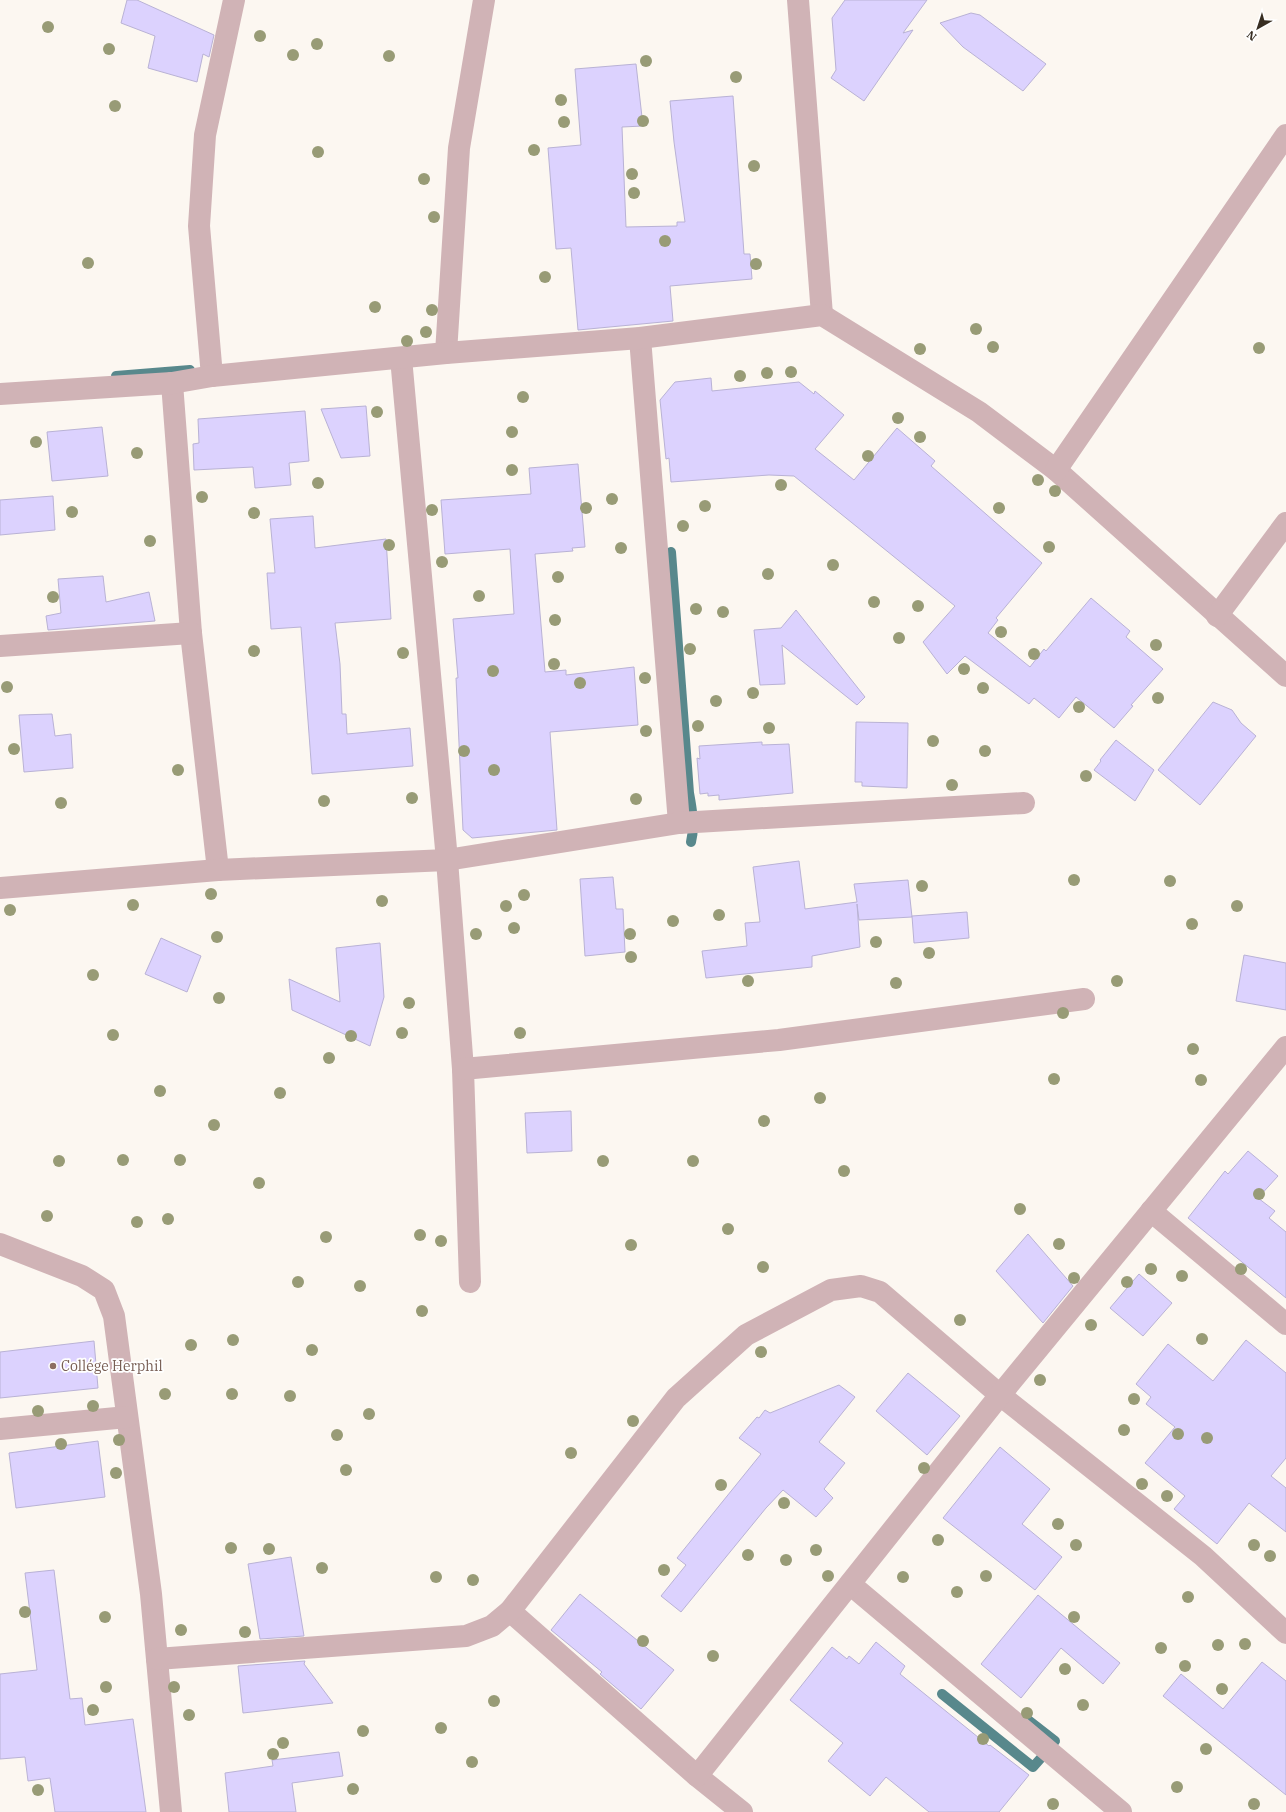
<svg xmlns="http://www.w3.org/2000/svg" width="1286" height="1812" font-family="'IBM Plex Serif',serif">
<rect width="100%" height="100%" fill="#fcf7f1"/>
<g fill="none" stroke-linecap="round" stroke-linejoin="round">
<g stroke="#58888c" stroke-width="10">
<path d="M116 376 190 370"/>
<path d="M671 552 689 793C692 809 695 826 691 842"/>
<path d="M942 1694 1033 1767 1041 1758"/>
<path d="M1028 1720 1055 1741 1048 1749"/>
</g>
</g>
<g fill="#dcd2fe" stroke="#b9b2d5">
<path d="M127 0H137L214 35 209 57 203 54 197 82 148 68 155 36 121 23Z"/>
<path d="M845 0H927L903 33 913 30 864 101 831 78 836 70 832 18Z"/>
<path d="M971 13 980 15 1046 64 1023 91 963 47 940 23Z"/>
<path d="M636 64 643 126 622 127 626 227 677 226V222H685L674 142 670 101 733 96 744 254H750L752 279 670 286 673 321 578 330 571 248 556 249 548 148 581 145 575 69Z"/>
<path d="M711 378 712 391 799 382 814 394 815 391 844 415 815 449 854 480 897 428 935 461 931 466 1042 563 996 618 998 620 988 633 1030 667 1044 649 1046 651 1091 598 1130 631 1126 637 1163 669 1131 705 1133 706 1114 728 1076 697 1059 718 1034 698 1029 704 965 656 947 674 923 642 955 606 794 476 769 475 671 482 669 458 666 459 660 400 675 382Z"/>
<path d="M366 406 370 456 341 458 321 409Z"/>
<path d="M305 411 309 461 289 463 291 485 255 488 253 467 194 470 193 444 199 443 198 419Z"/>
<path d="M102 427 108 476 52 481 47 432Z"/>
<path d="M578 464 585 547 572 548 573 551 535 554 545 672 566 670V675L634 667 638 725 550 732 557 830 472 838 463 830 456 678H458L453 619 514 614 510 549 445 554 441 500 531 494 529 468Z"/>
<path d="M53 496 55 530 0 535V500Z"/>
<path d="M313 516 315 548 386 539 391 619 335 623 340 664 342 714H346L347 734 410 728 413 766 312 774 301 627 271 629 267 573H275L270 519Z"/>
<path d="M103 576 106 602 149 592 155 621 48 630 46 616 61 613 58 579Z"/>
<path d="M796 610 865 697 857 705 782 645 785 684 760 685 754 630 781 628Z"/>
<path d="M1213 702 1232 710 1241 723 1256 736 1200 805 1158 770Z"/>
<path d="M52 714 55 736 71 734 73 768 24 772 19 715Z"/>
<path d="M856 722 908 723 907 788 862 786V782H855Z"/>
<path d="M1116 740 1154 770 1135 801 1094 770 1101 761 1100 760Z"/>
<path d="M762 742V745L789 744 793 793 719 800V795L708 796V793L700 794 697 758 700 759 699 746Z"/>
<path d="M799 861 805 909 857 902 854 884 908 880 912 917 859 920 857 904 860 947 812 956V967L706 978 702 951 747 946 745 923 760 922 753 867Z"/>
<path d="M613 877 616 909H623L625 952 585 956 580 879Z"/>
<path d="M967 912 969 938 914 943 912 916Z"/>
<path d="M161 938 201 956 187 992 145 974Z"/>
<path d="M380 943 384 997 370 1046 292 1010 289 979 340 1002 336 948Z"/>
<path d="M1244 955 1286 963V1010L1236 1001Z"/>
<path d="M571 1111 572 1151 527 1153 525 1113Z"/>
<path d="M1248 1151 1278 1176 1258 1198 1275 1211 1269 1218 1286 1232V1298L1188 1218 1225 1171 1228 1174Z"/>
<path d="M1028 1234 1073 1286 1043 1323 996 1271Z"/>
<path d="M1139 1274 1172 1303 1143 1336 1110 1308Z"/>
<path d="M1246 1340 1286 1373V1458L1271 1476 1286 1488V1532L1249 1503 1217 1544 1174 1509 1185 1496 1145 1463 1175 1427 1146 1404 1151 1397 1136 1384 1168 1344 1213 1381Z"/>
<path d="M94 1341 98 1388 0 1398V1352Z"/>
<path d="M908 1373 960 1416 927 1455 876 1411Z"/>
<path d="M839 1385 855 1397 819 1442 845 1463 824 1489 833 1498 816 1517 783 1490 766 1508 681 1612 661 1596 686 1565 677 1558 761 1454 739 1438 757 1417 759 1418 765 1410 770 1413Z"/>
<path d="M98 1441 105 1497 16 1508 9 1453Z"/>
<path d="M1000 1447 1050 1489 1022 1524 1062 1557 1035 1590 943 1518Z"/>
<path d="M291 1557 304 1636 260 1639 248 1564Z"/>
<path d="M54 1570 70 1699 82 1698 85 1725 133 1719 146 1812H55L50 1778 28 1781 25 1757 0 1759V1674L37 1670 25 1573Z"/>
<path d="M580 1594 674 1670 641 1709 600 1674 602 1672 551 1630Z"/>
<path d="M1038 1595 1120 1663 1103 1684 1061 1648 1021 1698 981 1664Z"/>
<path d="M876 1642 905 1666 900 1674 989 1746 990 1745 1029 1775 999 1812H929L886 1777 870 1796 828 1761 843 1743 790 1700 832 1647 847 1659 849 1656 859 1664Z"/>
<path d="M305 1661 304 1664 333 1703 243 1713 238 1666Z"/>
<path d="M1262 1662 1286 1681V1795L1163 1696 1181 1674 1223 1709Z"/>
<path d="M339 1752 343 1776 292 1783 296 1812H229L225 1773 273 1766 272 1760Z"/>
</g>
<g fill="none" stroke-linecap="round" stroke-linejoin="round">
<g stroke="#d0b3b6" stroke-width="22">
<path d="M798 0 822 315"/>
<path d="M640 338 679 823"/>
<path d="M446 353 459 148 484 0"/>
<path d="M401 358 447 860 463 1069 470 1282"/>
<path d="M212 376 199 226 205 135 234 0"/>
<path d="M172 383 191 633 218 870"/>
<path d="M0 394 172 383 212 376 446 353 640 338 822 315 979 412 1056 470 1286 676"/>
<path d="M1056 470 1286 135"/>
<path d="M1217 616 1286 523"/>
<path d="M0 646 191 633"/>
<path d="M0 888 218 870 447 860 679 823 1024 803"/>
<path d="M463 1069 779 1040 1084 999"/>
<path d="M1151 1211 1286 1324"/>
<path d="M0 1244 82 1276 104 1290 114 1316 151 1594 171 1812"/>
<path d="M0 1429 127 1417"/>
<path d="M850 1584 1121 1812"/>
<path d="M510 1611 697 1776 742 1812"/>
<path d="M157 1659 466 1636 492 1626 510 1611 676 1398 746 1335 831 1290 861 1286 880 1292 1000 1395 1203 1556 1286 1633"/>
<path d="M697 1776 1000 1395 1286 1047"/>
</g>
</g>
<g fill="#989b76">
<circle cx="48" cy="27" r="6"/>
<circle cx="260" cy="36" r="6"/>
<circle cx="317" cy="44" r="6"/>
<circle cx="109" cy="49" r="6"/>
<circle cx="293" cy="55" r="6"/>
<circle cx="389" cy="56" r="6"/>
<circle cx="646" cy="61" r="6"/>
<circle cx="736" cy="77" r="6"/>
<circle cx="561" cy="100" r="6"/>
<circle cx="115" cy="106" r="6"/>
<circle cx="643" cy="121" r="6"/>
<circle cx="564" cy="122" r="6"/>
<circle cx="534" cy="150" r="6"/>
<circle cx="318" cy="152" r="6"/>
<circle cx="754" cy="166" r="6"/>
<circle cx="632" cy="174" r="6"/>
<circle cx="424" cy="179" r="6"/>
<circle cx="634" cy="193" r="6"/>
<circle cx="434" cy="217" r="6"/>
<circle cx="665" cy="241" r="6"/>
<circle cx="88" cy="263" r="6"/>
<circle cx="756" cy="264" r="6"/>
<circle cx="545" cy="277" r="6"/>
<circle cx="375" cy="307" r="6"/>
<circle cx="432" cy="310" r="6"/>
<circle cx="976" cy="329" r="6"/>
<circle cx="426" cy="332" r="6"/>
<circle cx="407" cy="341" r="6"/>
<circle cx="993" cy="347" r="6"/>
<circle cx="1259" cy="348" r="6"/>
<circle cx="920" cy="349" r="6"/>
<circle cx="791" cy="372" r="6"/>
<circle cx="767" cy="373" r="6"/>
<circle cx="740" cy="376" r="6"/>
<circle cx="523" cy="397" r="6"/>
<circle cx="377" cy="412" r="6"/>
<circle cx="898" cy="418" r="6"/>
<circle cx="512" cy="432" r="6"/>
<circle cx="920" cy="437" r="6"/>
<circle cx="36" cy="442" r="6"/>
<circle cx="137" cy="453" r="6"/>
<circle cx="868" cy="456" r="6"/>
<circle cx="512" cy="470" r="6"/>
<circle cx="1038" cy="480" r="6"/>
<circle cx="318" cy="483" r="6"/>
<circle cx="781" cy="485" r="6"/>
<circle cx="1055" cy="491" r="6"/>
<circle cx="202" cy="497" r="6"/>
<circle cx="612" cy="499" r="6"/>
<circle cx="705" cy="506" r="6"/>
<circle cx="586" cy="508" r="6"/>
<circle cx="999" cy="508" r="6"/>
<circle cx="432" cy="510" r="6"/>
<circle cx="72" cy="512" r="6"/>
<circle cx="254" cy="513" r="6"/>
<circle cx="683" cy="526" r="6"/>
<circle cx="150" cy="541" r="6"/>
<circle cx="389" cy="545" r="6"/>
<circle cx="1049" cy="547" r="6"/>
<circle cx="621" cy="548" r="6"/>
<circle cx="442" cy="562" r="6"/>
<circle cx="833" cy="565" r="6"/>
<circle cx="768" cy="574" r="6"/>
<circle cx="558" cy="577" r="6"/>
<circle cx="479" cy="596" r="6"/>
<circle cx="53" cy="597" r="6"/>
<circle cx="874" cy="602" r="6"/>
<circle cx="918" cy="606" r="6"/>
<circle cx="696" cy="609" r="6"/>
<circle cx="723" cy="612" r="6"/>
<circle cx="555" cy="620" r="6"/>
<circle cx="1001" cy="632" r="6"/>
<circle cx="899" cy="638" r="6"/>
<circle cx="1156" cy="645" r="6"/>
<circle cx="690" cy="649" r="6"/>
<circle cx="254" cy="651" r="6"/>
<circle cx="403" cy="653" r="6"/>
<circle cx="1034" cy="654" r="6"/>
<circle cx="554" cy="664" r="6"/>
<circle cx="964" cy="669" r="6"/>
<circle cx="493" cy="671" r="6"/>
<circle cx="645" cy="678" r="6"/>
<circle cx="580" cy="683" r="6"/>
<circle cx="7" cy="687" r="6"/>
<circle cx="983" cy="688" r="6"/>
<circle cx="753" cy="693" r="6"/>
<circle cx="1158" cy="698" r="6"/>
<circle cx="716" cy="701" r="6"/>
<circle cx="1079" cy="707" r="6"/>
<circle cx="698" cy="726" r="6"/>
<circle cx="769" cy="728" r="6"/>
<circle cx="646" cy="731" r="6"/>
<circle cx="933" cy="741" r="6"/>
<circle cx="14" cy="749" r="6"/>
<circle cx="464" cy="751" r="6"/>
<circle cx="985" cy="751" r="6"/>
<circle cx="178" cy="770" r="6"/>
<circle cx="494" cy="770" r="6"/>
<circle cx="1086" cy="776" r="6"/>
<circle cx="952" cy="785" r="6"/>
<circle cx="412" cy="798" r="6"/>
<circle cx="636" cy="799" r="6"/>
<circle cx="324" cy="801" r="6"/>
<circle cx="61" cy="803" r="6"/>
<circle cx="1074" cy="880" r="6"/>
<circle cx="1170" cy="881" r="6"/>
<circle cx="922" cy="886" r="6"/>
<circle cx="211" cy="894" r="6"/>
<circle cx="524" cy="895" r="6"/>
<circle cx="382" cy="901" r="6"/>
<circle cx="133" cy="905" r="6"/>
<circle cx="506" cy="906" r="6"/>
<circle cx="1237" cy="906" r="6"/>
<circle cx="10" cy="910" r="6"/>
<circle cx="719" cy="915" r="6"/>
<circle cx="673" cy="921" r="6"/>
<circle cx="1192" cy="924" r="6"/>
<circle cx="514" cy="928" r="6"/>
<circle cx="476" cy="934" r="6"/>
<circle cx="630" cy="934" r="6"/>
<circle cx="217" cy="937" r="6"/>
<circle cx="876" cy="942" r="6"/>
<circle cx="929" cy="953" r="6"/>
<circle cx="631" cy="957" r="6"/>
<circle cx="93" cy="975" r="6"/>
<circle cx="748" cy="981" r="6"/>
<circle cx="1117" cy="981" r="6"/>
<circle cx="896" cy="983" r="6"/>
<circle cx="219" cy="998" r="6"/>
<circle cx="409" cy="1003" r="6"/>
<circle cx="1063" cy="1013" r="6"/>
<circle cx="402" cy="1033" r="6"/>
<circle cx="520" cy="1033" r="6"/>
<circle cx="113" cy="1035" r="6"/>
<circle cx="351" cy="1036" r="6"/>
<circle cx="1193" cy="1049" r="6"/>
<circle cx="329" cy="1058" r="6"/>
<circle cx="1054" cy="1079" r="6"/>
<circle cx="1201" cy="1080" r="6"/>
<circle cx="160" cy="1091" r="6"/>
<circle cx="280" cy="1093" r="6"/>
<circle cx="820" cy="1098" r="6"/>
<circle cx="764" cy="1121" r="6"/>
<circle cx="214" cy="1125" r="6"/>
<circle cx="123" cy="1160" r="6"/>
<circle cx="180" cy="1160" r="6"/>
<circle cx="59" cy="1161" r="6"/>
<circle cx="603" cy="1161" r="6"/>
<circle cx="693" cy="1161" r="6"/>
<circle cx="844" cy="1171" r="6"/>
<circle cx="259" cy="1183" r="6"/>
<circle cx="1259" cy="1194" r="6"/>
<circle cx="1020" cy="1209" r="6"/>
<circle cx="47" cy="1216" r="6"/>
<circle cx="168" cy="1219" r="6"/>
<circle cx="137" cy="1222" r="6"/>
<circle cx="728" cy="1229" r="6"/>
<circle cx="420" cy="1235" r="6"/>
<circle cx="326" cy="1237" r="6"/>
<circle cx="441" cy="1241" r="6"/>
<circle cx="1059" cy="1244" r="6"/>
<circle cx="631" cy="1245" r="6"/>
<circle cx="763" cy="1267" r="6"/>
<circle cx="1151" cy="1269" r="6"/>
<circle cx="1241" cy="1269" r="6"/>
<circle cx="1182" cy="1276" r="6"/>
<circle cx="1074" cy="1278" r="6"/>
<circle cx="298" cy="1282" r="6"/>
<circle cx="1127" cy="1282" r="6"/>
<circle cx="360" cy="1286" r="6"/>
<circle cx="422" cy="1311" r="6"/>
<circle cx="960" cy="1320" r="6"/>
<circle cx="1091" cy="1325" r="6"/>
<circle cx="1202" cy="1339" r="6"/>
<circle cx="233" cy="1340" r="6"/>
<circle cx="191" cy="1345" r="6"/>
<circle cx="312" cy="1350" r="6"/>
<circle cx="761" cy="1352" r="6"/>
<circle cx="1040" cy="1380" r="6"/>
<circle cx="165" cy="1394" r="6"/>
<circle cx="232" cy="1394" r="6"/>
<circle cx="290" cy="1396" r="6"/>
<circle cx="1134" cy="1399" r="6"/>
<circle cx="93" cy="1406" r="6"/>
<circle cx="38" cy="1411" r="6"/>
<circle cx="369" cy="1414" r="6"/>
<circle cx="633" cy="1421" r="6"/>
<circle cx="1124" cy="1430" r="6"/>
<circle cx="1178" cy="1434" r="6"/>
<circle cx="337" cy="1435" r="6"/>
<circle cx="1207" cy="1438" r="6"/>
<circle cx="119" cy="1440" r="6"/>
<circle cx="61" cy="1444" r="6"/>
<circle cx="571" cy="1453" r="6"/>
<circle cx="924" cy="1468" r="6"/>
<circle cx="346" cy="1470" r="6"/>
<circle cx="116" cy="1473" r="6"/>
<circle cx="1142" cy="1484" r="6"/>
<circle cx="721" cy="1485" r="6"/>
<circle cx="1167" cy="1496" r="6"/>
<circle cx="784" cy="1503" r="6"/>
<circle cx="1058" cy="1524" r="6"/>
<circle cx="938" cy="1540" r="6"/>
<circle cx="1076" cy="1545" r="6"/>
<circle cx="1254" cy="1545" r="6"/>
<circle cx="231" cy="1548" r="6"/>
<circle cx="269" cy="1549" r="6"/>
<circle cx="816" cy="1550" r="6"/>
<circle cx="748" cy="1555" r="6"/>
<circle cx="1270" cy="1556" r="6"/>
<circle cx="786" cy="1560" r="6"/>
<circle cx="322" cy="1568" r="6"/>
<circle cx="664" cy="1570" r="6"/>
<circle cx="828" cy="1576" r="6"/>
<circle cx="986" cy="1576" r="6"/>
<circle cx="436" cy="1577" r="6"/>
<circle cx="903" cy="1577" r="6"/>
<circle cx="473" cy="1580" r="6"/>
<circle cx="957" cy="1592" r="6"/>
<circle cx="1188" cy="1597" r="6"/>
<circle cx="25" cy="1612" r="6"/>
<circle cx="105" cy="1617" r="6"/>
<circle cx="1074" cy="1617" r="6"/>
<circle cx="181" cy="1630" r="6"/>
<circle cx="245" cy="1632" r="6"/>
<circle cx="643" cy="1641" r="6"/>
<circle cx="1245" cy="1644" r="6"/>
<circle cx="1218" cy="1645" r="6"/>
<circle cx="1161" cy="1648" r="6"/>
<circle cx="713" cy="1656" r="6"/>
<circle cx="1185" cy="1666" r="6"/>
<circle cx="1065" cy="1669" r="6"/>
<circle cx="106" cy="1687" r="6"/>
<circle cx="174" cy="1687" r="6"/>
<circle cx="1222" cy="1689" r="6"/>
<circle cx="494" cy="1701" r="6"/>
<circle cx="1083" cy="1705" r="6"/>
<circle cx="93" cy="1710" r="6"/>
<circle cx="1027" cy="1713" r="6"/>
<circle cx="189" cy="1715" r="6"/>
<circle cx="441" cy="1728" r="6"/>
<circle cx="363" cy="1731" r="6"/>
<circle cx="983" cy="1739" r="6"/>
<circle cx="283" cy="1743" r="6"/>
<circle cx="1206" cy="1749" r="6"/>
<circle cx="273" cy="1754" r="6"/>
<circle cx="472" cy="1762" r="6"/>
<circle cx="1177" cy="1787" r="6"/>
<circle cx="353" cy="1789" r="6"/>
<circle cx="38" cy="1790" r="6"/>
<circle cx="1053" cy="1804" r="6"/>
<circle cx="1254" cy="1804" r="6"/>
</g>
<circle fill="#8d6e63" stroke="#fff" stroke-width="1.5" cx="53" cy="1366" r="4"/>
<g text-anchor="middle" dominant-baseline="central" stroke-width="3.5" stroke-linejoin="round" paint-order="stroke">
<g font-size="14" fill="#785e54" stroke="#fff" text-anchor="start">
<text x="61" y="1366">Collége Herphil</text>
</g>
</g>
<g transform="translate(1258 28) rotate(219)" stroke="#ffffff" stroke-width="3" paint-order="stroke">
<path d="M0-3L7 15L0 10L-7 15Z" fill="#382e22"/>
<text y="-6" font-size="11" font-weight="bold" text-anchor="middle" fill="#382e22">N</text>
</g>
</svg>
